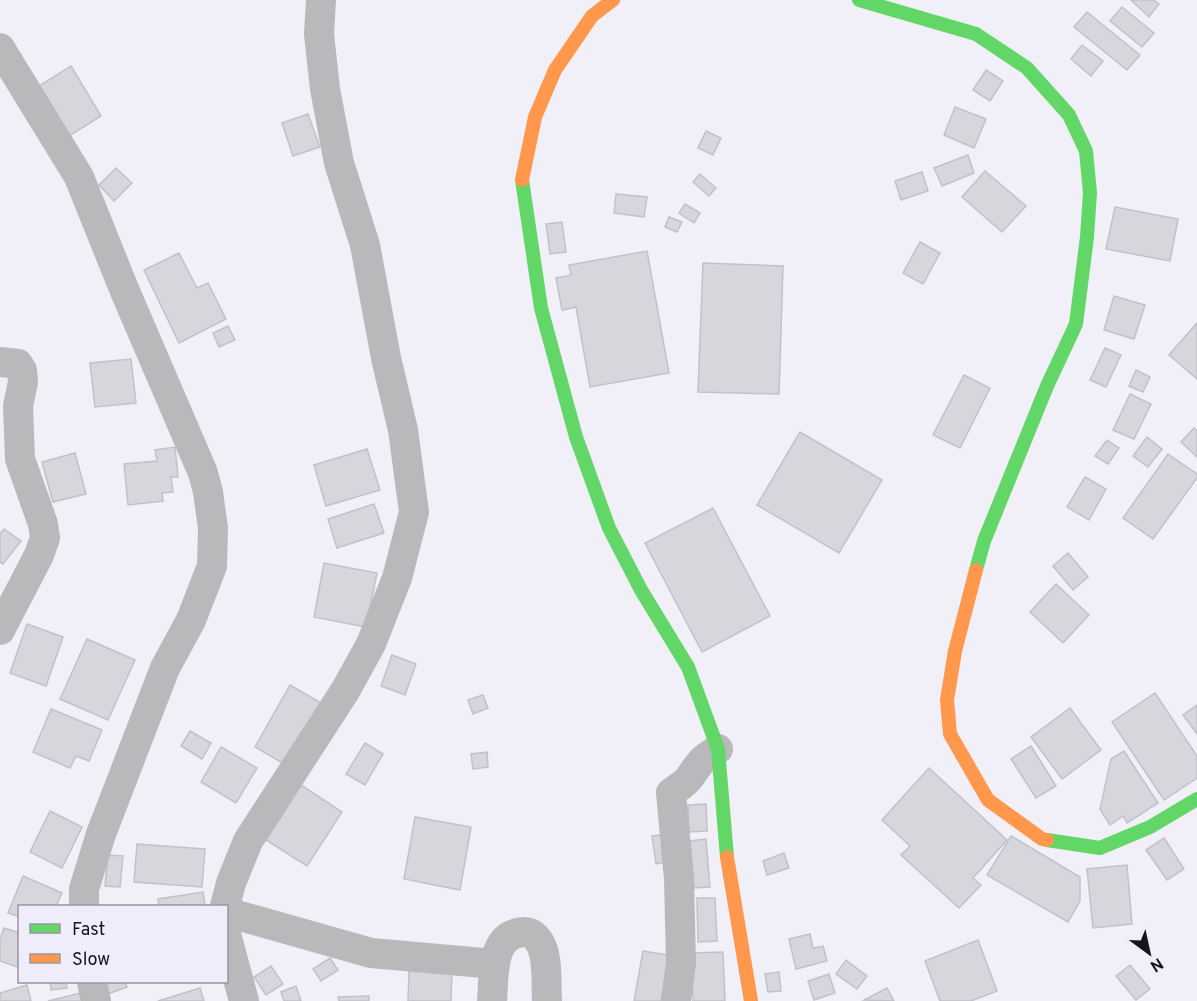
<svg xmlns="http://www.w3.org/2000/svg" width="1197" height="1001" font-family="Overpass,sans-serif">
<rect width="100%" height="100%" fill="#f1f0f8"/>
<g fill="#d7d6dd" stroke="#c2c1c8" stroke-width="1.5">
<path d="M1131 0H1154L1159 4 1149 17Z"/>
<path d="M1122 7 1154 33 1142 47 1110 21Z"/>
<path d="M1087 12 1140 55 1127 70 1074 27Z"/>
<path d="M1082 45 1103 61 1091 76 1071 59Z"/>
<path d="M71 66 101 116 69 136 39 86Z"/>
<path d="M986 70 1003 81 990 101 973 90Z"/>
<path d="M955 107 986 119 974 148 944 135Z"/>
<path d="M308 114 320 147 293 156 282 123Z"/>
<path d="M706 131 721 138 713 155 698 148Z"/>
<path d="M968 155 974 173 942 186 934 168Z"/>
<path d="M116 168 132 183 114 201 99 185Z"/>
<path d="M985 171 1026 206 1002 232 962 197Z"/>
<path d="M922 172 928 191 901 200 895 181Z"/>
<path d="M700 174 716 188 709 196 693 182Z"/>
<path d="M616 194 647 197 644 217 614 213Z"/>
<path d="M685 204 700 213 694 223 679 213Z"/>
<path d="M1115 207 1178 219 1170 261 1106 249Z"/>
<path d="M669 217 682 222 677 232 665 227Z"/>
<path d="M562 222 566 252 550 254 546 224Z"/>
<path d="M920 242 940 253 923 284 903 273Z"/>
<path d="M647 251 669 373 590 387 576 307 562 310 556 278 571 275 569 265Z"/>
<path d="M179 253 197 288 208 283 226 319 179 343 144 270Z"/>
<path d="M703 263 783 266 779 394 698 392Z"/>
<path d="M1114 296 1145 305 1134 339 1104 330Z"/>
<path d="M1197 323V379L1169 355Z"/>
<path d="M228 326 235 340 219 347 213 333Z"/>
<path d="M1105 348 1121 355 1106 387 1090 380Z"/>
<path d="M131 359 136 403 95 407 90 363Z"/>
<path d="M1136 370 1150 377 1143 392 1129 386Z"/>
<path d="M964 375 990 388 960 448 933 435Z"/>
<path d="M1130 394 1151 404 1134 439 1113 430Z"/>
<path d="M1194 428 1197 431V457L1181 442Z"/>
<path d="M800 432 882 480 839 553 757 505Z"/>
<path d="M1147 437 1162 449 1148 467 1133 456Z"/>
<path d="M1107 440 1119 448 1108 464 1095 456Z"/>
<path d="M175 447 178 477H171L173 492 162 493 163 501 128 505 124 464 157 461 155 450Z"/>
<path d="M367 449 380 490 326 506 314 465Z"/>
<path d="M75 453 86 494 53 502 42 462Z"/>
<path d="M1168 454 1197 474V478L1153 539 1123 518Z"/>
<path d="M1085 477 1106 489 1089 520 1067 507Z"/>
<path d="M374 504 384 533 337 548 328 519Z"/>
<path d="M713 508 770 616 702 652 645 543Z"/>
<path d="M4 529 21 541 3 564 0 562V534Z"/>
<path d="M1068 553 1088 577 1073 590 1053 566Z"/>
<path d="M324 563 377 573 366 627 314 617Z"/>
<path d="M1056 584 1089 615 1063 643 1030 612Z"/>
<path d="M27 624 63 637 46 686 10 673Z"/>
<path d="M87 639 135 660 108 720 60 699Z"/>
<path d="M392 655 416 664 405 695 381 686Z"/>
<path d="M290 685 321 703 286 765 255 747Z"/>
<path d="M1155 693 1197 756V778L1164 800 1112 722Z"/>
<path d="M483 695 488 708 473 714 468 700Z"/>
<path d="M1197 705V734L1183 715Z"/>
<path d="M1070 708 1101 750 1062 779 1031 737Z"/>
<path d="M51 709 102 730 89 761 76 756 70 768 33 752Z"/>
<path d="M190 731 211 743 202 759 181 746Z"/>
<path d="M365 743 383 754 365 785 346 774Z"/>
<path d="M1031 746 1056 786 1036 798 1011 759Z"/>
<path d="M221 747 257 768 236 803 201 782Z"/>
<path d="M1124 751 1158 803 1127 823 1123 816 1110 825 1100 809 1111 759Z"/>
<path d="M487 752 488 767 473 769 471 754Z"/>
<path d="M929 768 1007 840 973 878 981 885 959 908 901 855 910 846 882 820Z"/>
<path d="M301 785 342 812 307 866 266 840Z"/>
<path d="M706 804 707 831 689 832 688 805Z"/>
<path d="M50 811 82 827 62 868 30 852Z"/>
<path d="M415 817 471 827 460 890 404 879Z"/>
<path d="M669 834 673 861 656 864 652 836Z"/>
<path d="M1011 836 1080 877V901L1068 922 987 875Z"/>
<path d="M1164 838 1184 869 1167 880 1146 850Z"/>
<path d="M706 839 710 887 694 888 690 841Z"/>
<path d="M137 844 205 849 202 887 134 882Z"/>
<path d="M784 853 789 868 767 875 763 861Z"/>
<path d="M108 855 123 856 120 887 105 886Z"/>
<path d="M1127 865 1132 924 1093 928 1087 869Z"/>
<path d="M23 876 62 893 56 906H20V917L8 913Z"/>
<path d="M203 892 205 906H159L158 899Z"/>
<path d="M697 898H715L717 941 698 942Z"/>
<path d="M4 928 20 933V968L0 961V939Z"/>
<path d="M810 934 813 948 823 946 827 961 796 969 789 939Z"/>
<path d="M978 940 997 991 971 1001H940L925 961Z"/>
<path d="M643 951 669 955 661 1001H634Z"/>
<path d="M723 952 725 1001H693L691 953Z"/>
<path d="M330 958 338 970 321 981 313 969Z"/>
<path d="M846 960 867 976 857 989 836 974Z"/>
<path d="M1130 965 1150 989 1136 1000 1116 976Z"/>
<path d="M271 966 283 984 266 995 254 977Z"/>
<path d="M409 970H452L451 1001H408Z"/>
<path d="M779 972 781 991 768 992 765 974Z"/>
<path d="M829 974 835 993 814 1000 808 981Z"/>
<path d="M50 982H66L67 988 51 990Z"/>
<path d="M104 982H125L127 987 108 994Z"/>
<path d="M27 985 31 1001H0V993Z"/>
<path d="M296 986 301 1001H284L281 992Z"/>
<path d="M200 988 204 1001H158Z"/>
<path d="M887 988 894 1001 864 1000Z"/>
<path d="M81 993 83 1001H48Z"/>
<path d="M369 996V1001H339L338 997Z"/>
</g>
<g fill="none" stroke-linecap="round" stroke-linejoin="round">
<g stroke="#b9b9bc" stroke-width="30">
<path d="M0 48 79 177 124 289 203 473 208 492 213 528 212 566 191 620 165 668 101 834 84 889V906"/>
<path d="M0 362 18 364 22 370 23 382 18 406 20 459 43 524 45 538 39 555 0 630"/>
<path d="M225 906 231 883 248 841 345 691 371 644 397 578 414 512 403 430 386 358 365 245 339 163 325 89 319 34 321 0"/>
<path d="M226 912 371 953 495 964"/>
<path d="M226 934 244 1001"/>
<path d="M92 982 96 1001"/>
<path d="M492 1001C494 977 490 934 524 932 534 932 540 941 543 950 548 965 546 985 547 1001"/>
<path d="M676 1001 681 963 679 879 671 793C677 788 686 783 690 777 701 761 701 760 718 749"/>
</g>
<g stroke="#63d668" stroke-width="14">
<path d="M859 0 976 34 1027 68 1069 115 1086 151 1090 193 1087 237 1076 324 1047 386 984 541 976 570"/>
<path d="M522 180 541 308 576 437 609 528 641 590 688 667 718 749 727 857"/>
<path d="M1047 840 1100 848 1150 827 1197 799"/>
</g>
<g stroke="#ff974d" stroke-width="14">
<path d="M522 180 535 117 555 70 592 16 613 0"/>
<path d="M976 570 955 651 947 700 950 734 988 800 1042 839 1047 840"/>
<path d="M727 857 751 1001"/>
</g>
</g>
<rect x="18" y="905" width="210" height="78" fill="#efedfb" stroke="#9897a1" stroke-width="1.5"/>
<rect x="30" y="924" width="30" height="9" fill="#63d668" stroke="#9897a1" stroke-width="1.5"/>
<text x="72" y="935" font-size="18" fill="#151519">Fast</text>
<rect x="30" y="954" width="30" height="9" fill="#ff974d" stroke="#9897a1" stroke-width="1.5"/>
<text x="72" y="965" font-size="18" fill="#151519">Slow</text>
<g transform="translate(1149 953) rotate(147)" stroke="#efedfb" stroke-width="4.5" paint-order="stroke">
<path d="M0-4.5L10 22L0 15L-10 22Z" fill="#151519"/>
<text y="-9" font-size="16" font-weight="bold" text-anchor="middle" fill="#151519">N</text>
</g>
</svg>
